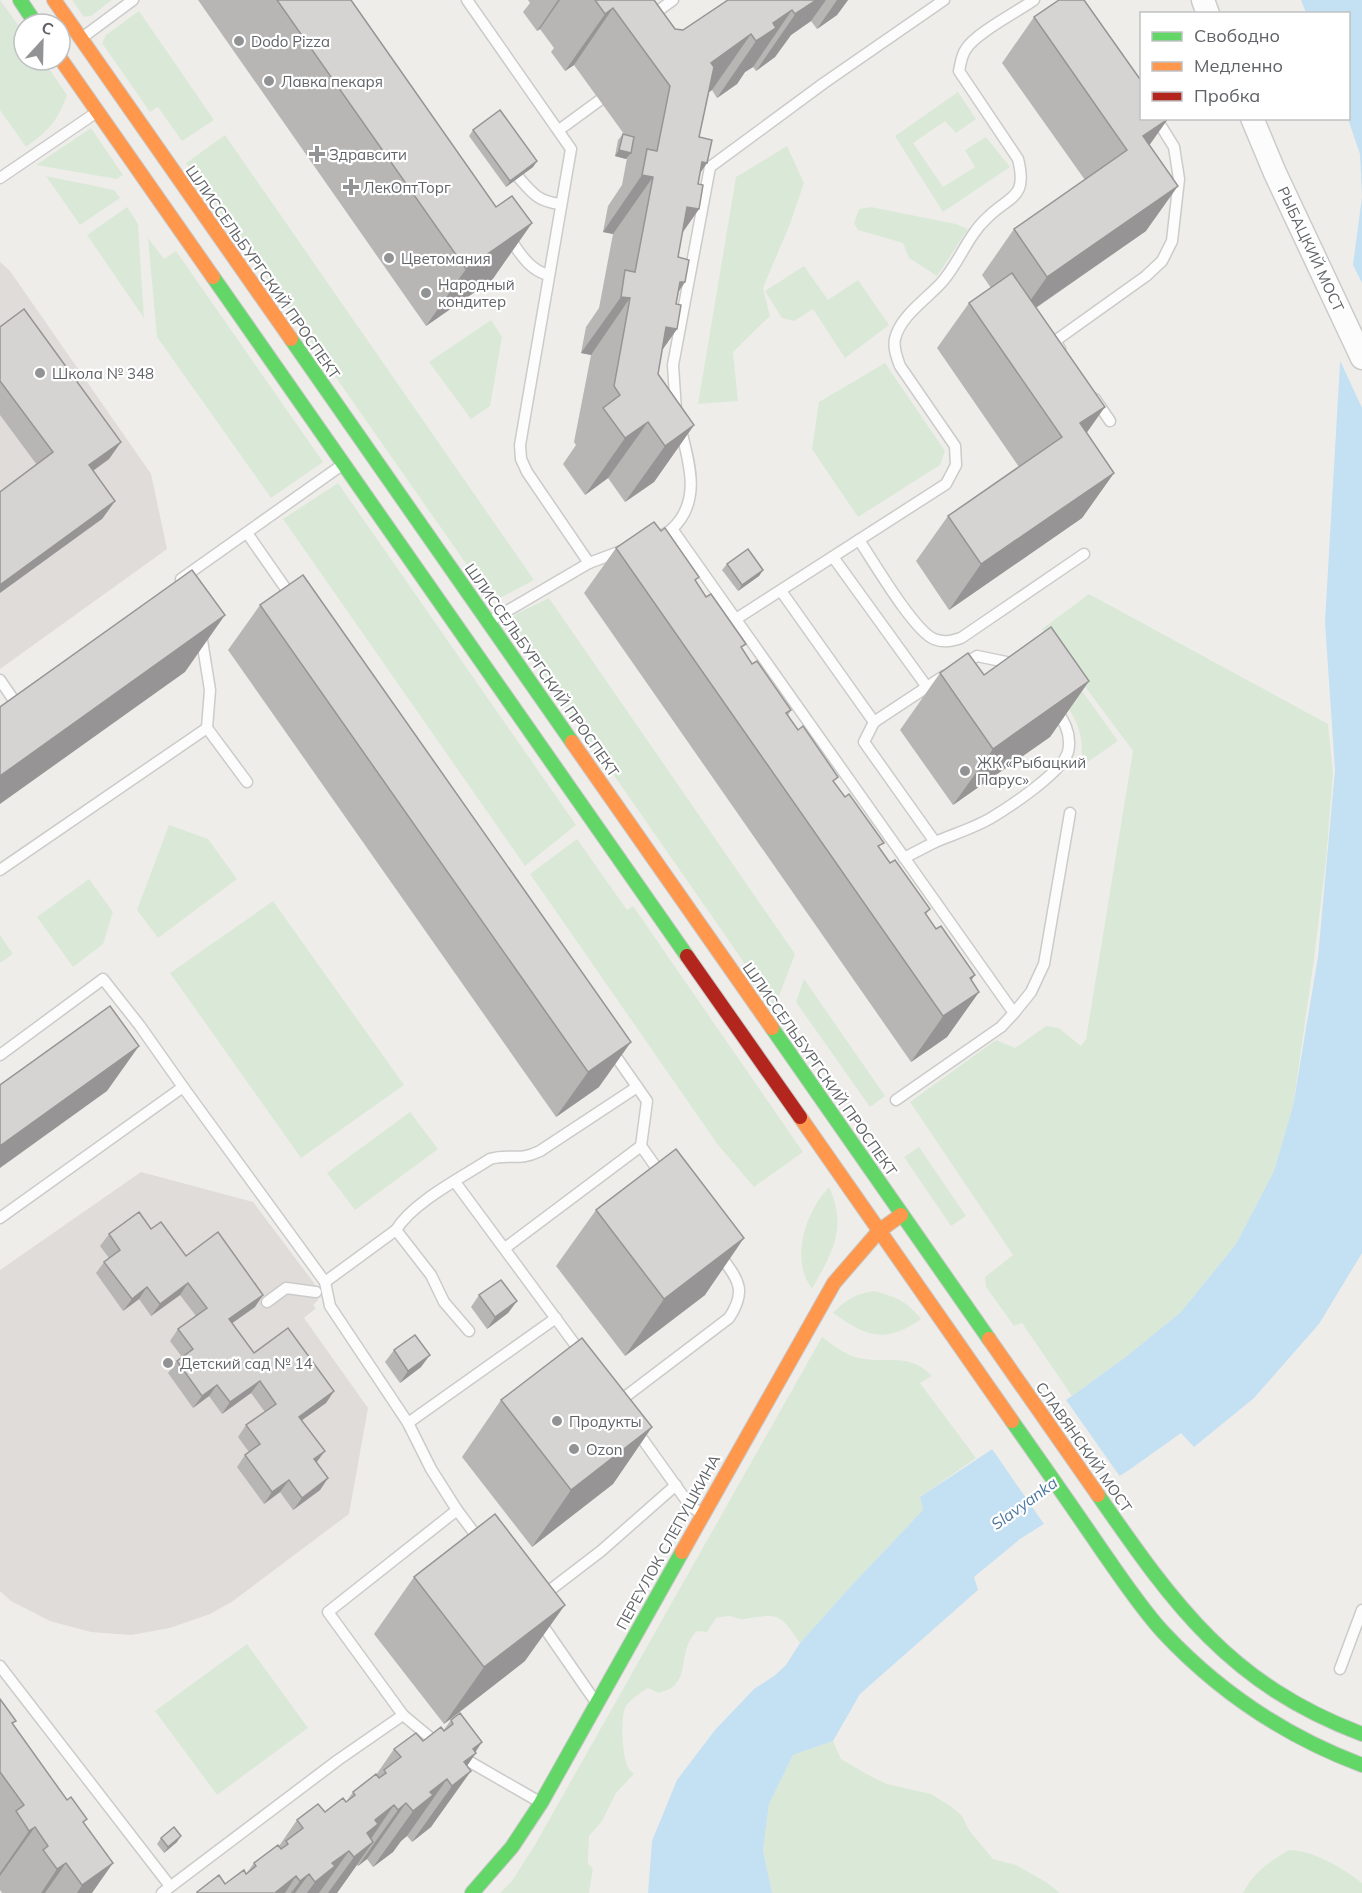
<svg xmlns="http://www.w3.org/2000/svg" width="1362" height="1893" font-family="Mulish,sans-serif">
<rect width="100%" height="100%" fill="#efedea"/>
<g fill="#dfdcd9">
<path d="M0 262 10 271 151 474 167 549 0 669Z"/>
<path d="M141 1172 253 1202 314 1283 318 1300 313 1305 316 1308 304 1318 368 1408 349 1514 233 1601 210 1614 170 1628 131 1635 91 1632 50 1621 11 1601 0 1591V1270Z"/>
</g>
<g fill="#dae9d7">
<path d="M0 0 24 33V60H43L67 95C58 121 48 131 26 147L0 110Z"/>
<path d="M72 0H112L91 16 84 17Z"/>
<path d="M139 11 214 120 182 141 158 107 150 112 102 43 106 35Z"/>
<path d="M958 92 976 119 956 133 945 121 913 143 943 187 975 167 965 150 986 137 1010 167 943 212 895 136Z"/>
<path d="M91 128 123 175 117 179 36 165Z"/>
<path d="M225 135 534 580 502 597 490 598 186 163Z"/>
<path d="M787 146 804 183 790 224 763 288 770 316 733 352 738 401 698 404 736 177Z"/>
<path d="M46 176 114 190 120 198 80 225Z"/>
<path d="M127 207 138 224 144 318 87 235Z"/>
<path d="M871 207 956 224 968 229 937 276 909 258 903 243 858 230 854 223 859 209Z"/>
<path d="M148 238 164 259 176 251 323 462 271 498 157 337Z"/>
<path d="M804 266 828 300 858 280 889 325 845 358 813 309 794 321 782 318 765 291Z"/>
<path d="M491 320 502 337 490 406 471 419 429 362Z"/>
<path d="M885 363 945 451 940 465 858 517 812 449 819 402Z"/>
<path d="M338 483 576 825 525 866 283 519Z"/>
<path d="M1089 594 1328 724 1333 772 1326 860 1314 959 1293 1106 1274 1171 1236 1244 1181 1312 1127 1356 1072 1396 1022 1323 1014 1326 986 1287 985 1277 1013 1255 910 1102 996 1040 1015 1048 1046 1026 1059 1028 1081 1046 1086 1039 1133 751 1042 629Z"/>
<path d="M549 598 795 954 775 1007 508 623 516 614Z"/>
<path d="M1077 684 1118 741 1082 766C1083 732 1079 725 1061 696Z"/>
<path d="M169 825 208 839 237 879 158 938 137 910Z"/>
<path d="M577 839 627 910 633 906 803 1152 754 1187 718 1145 530 874Z"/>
<path d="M89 879 113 912 103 944 73 967 37 917Z"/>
<path d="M273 901 404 1085 301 1158 170 973Z"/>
<path d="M0 935 13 954 0 963Z"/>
<path d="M804 979 885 1096 870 1107 796 1002Z"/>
<path d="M410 1112 438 1149 355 1210 327 1173Z"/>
<path d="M919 1147 966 1216 951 1226 904 1157Z"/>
<path d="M829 1187C848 1227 832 1253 812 1289 810 1285 806 1280 805 1276 794 1247 809 1208 829 1187Z"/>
<path d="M874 1291C897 1297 906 1301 921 1319 886 1344 866 1337 833 1313 846 1299 856 1294 874 1291Z"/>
<path d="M822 1337C833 1345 845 1355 859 1358 888 1364 909 1352 932 1376L920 1383 976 1458 920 1497 923 1510 852 1585 800 1643C780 1614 780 1613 744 1619 739 1620 735 1617 730 1616 725 1616 720 1617 716 1618L707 1632 697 1631C679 1647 689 1673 673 1687 669 1690 663 1691 659 1693L648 1688C640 1693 632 1698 626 1706 620 1716 622 1757 628 1767 629 1770 632 1772 634 1774L616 1793 602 1821 589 1836 588 1864 593 1868 589 1893H500L512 1881 536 1843Z"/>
<path d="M247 1644 308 1728 217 1795 155 1711Z"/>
<path d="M833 1741 841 1759 870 1776 887 1784 931 1794 952 1807 962 1816 969 1830 993 1859 1016 1865 1046 1882 1060 1893H772L763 1850 769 1804 793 1755Z"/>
<path d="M1289 1850C1315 1851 1341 1867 1362 1883V1893H1243C1254 1872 1269 1862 1289 1850Z"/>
</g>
<path fill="#c4e0f3" d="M1301 0H1362V1253L1319 1324 1254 1398 1194 1447 1181 1433 1129 1470 1020 1539 974 1577 978 1590 860 1694 833 1741 793 1755 769 1804 763 1850 772 1893H648L652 1841 677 1780 715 1730 754 1689 774 1676 786 1665 800 1643 852 1585 923 1510 920 1497 1072 1396 1127 1356 1181 1312 1236 1244 1274 1171 1293 1106 1318 957 1335 770 1325 622 1340 363 1362 197 1360 154 1348 119V14L1306 13Z"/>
<g fill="#efedea">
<path d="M1350 259 1362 283V408L1338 356Z"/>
<path d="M1064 1397 1121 1478 1046 1527 990 1446Z"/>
</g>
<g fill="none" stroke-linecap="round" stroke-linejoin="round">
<defs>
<g id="lane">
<path d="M467 0 571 149 520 445 521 459 527 472 589 563"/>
<path d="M651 16 673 0"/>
<path d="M83 37 133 0"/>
<path d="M559 130 600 100"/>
<path d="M0 178 94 114"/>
<path d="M519 178C533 194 538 201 560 204"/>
<path d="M508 236C520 253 528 269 548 275"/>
<path d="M1060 349 1055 341 1146 276 1162 261 1172 241 1179 179 1174 147 1156 118"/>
<path d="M1095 399 1110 421"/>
<path d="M676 411 673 365 710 167 824 83 944 0"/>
<path d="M672 529 1014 1013 1001 1027 896 1100"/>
<path d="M247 533 293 599"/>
<path d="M656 538C661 535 668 533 672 529 703 500 688 460 680 426"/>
<path d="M859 540C873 561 914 631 934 639 944 643 952 641 961 638L1084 554"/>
<path d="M181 579 342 465"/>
<path d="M781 591 874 722 927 687 833 557"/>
<path d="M736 619 946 484 956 465 955 446 900 366C897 358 893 348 895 339 900 316 927 299 942 282 959 263 968 235 987 218 1010 195 1028 199 1018 159L959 71C961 63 961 56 966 49 976 33 1017 12 1034 0"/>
<path d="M490 621 589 563 624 550"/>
<path d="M201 634 210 690 207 728 247 782"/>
<path d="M960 666 977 656 1016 664"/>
<path d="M0 680 13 699"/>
<path d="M927 687 944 676"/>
<path d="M874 722 864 742 935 842C954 834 974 828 991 818 1011 806 1062 772 1068 752 1072 735 1065 721 1055 709"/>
<path d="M904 858 935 842"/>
<path d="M0 870 207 728"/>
<path d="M1014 1013 1031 992 1044 964 1070 813"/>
<path d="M610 1048 647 1101 641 1146"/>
<path d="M0 1055 103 979 140 1026 183 1087"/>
<path d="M455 1182 582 1354"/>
<path d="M0 1218 183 1087 325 1282 330 1306 408 1423 556 1318"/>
<path d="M396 1230 431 1275 444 1302 469 1331"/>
<path d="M505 1248 641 1146 663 1177"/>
<path d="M325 1282 396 1230C413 1202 461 1178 490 1159 510 1153 518 1162 540 1151L637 1087"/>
<path d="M267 1302 286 1288 316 1292"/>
<path d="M617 1403 729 1318C749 1288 736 1278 718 1252"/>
<path d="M408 1423 431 1469 457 1510 481 1542"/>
<path d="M636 1430 691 1507 703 1514"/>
<path d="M541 1597 601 1551 676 1485"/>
<path d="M539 1620 595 1701"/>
<path d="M0 1666 170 1886"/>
<path d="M1340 1669 1362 1610"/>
<path d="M439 1745 403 1715 328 1612 457 1510"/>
<path d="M458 1755 538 1801"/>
<path d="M162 1893 338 1760 403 1715"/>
</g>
<g id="street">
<path d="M1203 0 1208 14"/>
<path d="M1252 118 1275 173 1362 358"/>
</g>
<g id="fast">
<path d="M20 0 36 24"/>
<path d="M213 277 687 956"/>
<path d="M291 339 572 742"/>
<path d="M772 1028 989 1339"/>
<path d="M1012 1421C1043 1465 1073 1508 1103 1552 1122 1579 1141 1608 1163 1632 1219 1692 1285 1736 1362 1765"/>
<path d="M1098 1495C1175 1606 1230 1684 1362 1734"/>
<path d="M472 1893 512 1847 541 1803 682 1552"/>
</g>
<g id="slow">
<path d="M54 0 291 339"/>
<path d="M60 58 213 277"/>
<path d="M572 742 772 1028"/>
<path d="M800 1117 1012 1421"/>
<path d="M989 1339 1098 1495"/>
<path d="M682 1552 834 1283 879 1231 901 1215"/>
</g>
<path id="jam" d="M687 956 800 1117"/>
</defs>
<use href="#lane" stroke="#cbcbca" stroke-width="13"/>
<use href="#street" stroke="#cbcbca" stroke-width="25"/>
<use href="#fast" stroke="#c9c9c9" stroke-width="16"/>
<use href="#slow" stroke="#c9c9c9" stroke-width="16"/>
<use href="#jam" stroke="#c9c9c9" stroke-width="16"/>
<use href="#lane" stroke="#fdfcfc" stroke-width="10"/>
<use href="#street" stroke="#fdfcfc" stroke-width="22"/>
<use href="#fast" stroke="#63d668" stroke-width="14"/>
<use href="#slow" stroke="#ff974d" stroke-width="14"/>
<use href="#jam" stroke="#b3261e" stroke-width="14"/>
</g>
<g fill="#b8b6b5">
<path d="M198 0H351L496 207 532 223 492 280 426 326Z"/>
<path d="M528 0H654L675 29 683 30 728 0H848L837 15 817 29 811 21 791 35 775 57 756 71 753 67 745 72 737 84 717 98 712 90 709 92 699 137 707 163 700 173 698 184 699 209 682 233 678 257 685 282 678 293 676 304 677 329 662 350 658 374 694 425 654 482 625 502 608 478 585 495 563 464 576 445 574 442 591 355 581 353 586 327 599 308 613 234 603 232 608 206 622 185 627 158 626 159 615 156 618 140 623 134H624L574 65 565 71 551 52 554 48 540 29 537 31 523 12 530 3Z"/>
<path d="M1034 17 1149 145 1146 231 1036 308 1086 433 1114 473 1082 518 949 610 916 561 948 516 1019 467 937 348 969 303 991 288 982 275 1014 229 1085 180 1002 63Z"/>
<path d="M473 130 537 161 533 167 506 187 469 136Z"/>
<path d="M0 327 121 442 109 459 93 471 115 501 102 519 37 465 0 415Z"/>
<path d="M616 548 696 582 752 664 791 710 788 715 890 863 930 909 926 914 979 992 947 1037 911 1062 584 593Z"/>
<path d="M727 564 763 570 759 576 738 591 722 570Z"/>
<path d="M260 605 599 1087 556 1117 228 650Z"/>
<path d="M940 673 984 675 1089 681 1050 737 953 805 900 730Z"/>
<path d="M596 1210 705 1295 625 1356 556 1266Z"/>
<path d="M151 1229 255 1307 232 1323 254 1353 334 1391 326 1403 302 1420 317 1462 328 1478 320 1490 293 1510 280 1492 264 1504 237 1467 245 1455 249 1452 238 1437 246 1425 265 1412 251 1393 222 1414 209 1396 193 1408 168 1373 177 1361 182 1357 170 1341 178 1329 196 1316 180 1295 151 1316 139 1299 123 1311 96 1273 104 1262 109 1258 100 1246 109 1234Z"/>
<path d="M479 1295 517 1301 508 1313 487 1329 471 1307Z"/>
<path d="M394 1350 421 1367 400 1383 385 1362Z"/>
<path d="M501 1400 652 1427 613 1484 532 1547 462 1457Z"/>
<path d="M414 1577 525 1661 444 1724 374 1634Z"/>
<path d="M0 1699 13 1725 84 1823 92 1893H2L0 1890Z"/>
<path d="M451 1720 482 1742 467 1766 431 1827 412 1842 407 1836 401 1841 393 1852 373 1867 367 1859 358 1866 357 1865 337 1893H196L197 1892 225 1884 246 1874 254 1863 279 1846 297 1820 325 1812 346 1802 353 1792 376 1775 394 1749 423 1741 443 1731Z"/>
<path d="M161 1838 177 1842 164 1853 157 1844Z"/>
</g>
<g fill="#969494">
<path d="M558 0H560L540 29 537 31Z"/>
<path d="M805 0H826L811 21 791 35 775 57 756 71Z"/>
<path d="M837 0H848L837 15 817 29Z"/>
<path d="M613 8 574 65 565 71 605 14Z"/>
<path d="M792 10 753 67 745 72 737 84 717 98 756 41 773 23Z"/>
<path d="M751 34 712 90 671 119 711 63Z"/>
<path d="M1168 119 1136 164 1143 136Z"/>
<path d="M619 150 631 153 626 159 615 156Z"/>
<path d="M537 161 533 167 506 187 510 181Z"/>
<path d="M702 162 707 163 668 219Z"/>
<path d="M642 175 653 177 613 234 603 232Z"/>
<path d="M1178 186 1146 231 1015 322 1047 277Z"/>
<path d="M687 207 699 209 659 266Z"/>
<path d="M532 223 492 280 426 326 466 269Z"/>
<path d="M680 282H685L646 339Z"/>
<path d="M621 297 630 298 591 355 581 353Z"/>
<path d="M666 327 677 329 637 386Z"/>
<path d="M1105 407 1073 452 1080 423Z"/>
<path d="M648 422 608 478 585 495 625 438Z"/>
<path d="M694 425 654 482 625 502 665 446Z"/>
<path d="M121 442 109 459 76 483 89 465Z"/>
<path d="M1114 473 1082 518 949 610 981 564Z"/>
<path d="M115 501 102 519 0 593V585Z"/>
<path d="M763 570 759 576 738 591 742 585Z"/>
<path d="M225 615 185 672 0 804V776Z"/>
<path d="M1089 681 1050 737 953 805 993 749Z"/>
<path d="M975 975 948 1013 979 992 947 1037 911 1062 970 978Z"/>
<path d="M631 1042 599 1087 556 1117 588 1072Z"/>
<path d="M139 1046 107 1091 0 1168V1146Z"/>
<path d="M744 1238 705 1295 625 1356 664 1299Z"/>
<path d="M188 1283 180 1295 151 1316 160 1304Z"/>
<path d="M147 1287 139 1299 123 1311 132 1299Z"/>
<path d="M263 1295 255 1307 221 1331 229 1319Z"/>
<path d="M517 1301 508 1313 487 1329 495 1317Z"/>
<path d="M430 1355 421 1367 400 1383 408 1371Z"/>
<path d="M260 1381 251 1393 222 1414 230 1402Z"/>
<path d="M217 1385 209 1396 193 1408 202 1396Z"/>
<path d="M334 1391 326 1403 291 1428 299 1417Z"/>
<path d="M652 1427 613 1484 532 1547 571 1490Z"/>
<path d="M325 1451 316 1463 314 1459Z"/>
<path d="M328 1478 320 1490 293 1510 302 1498Z"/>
<path d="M289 1480 280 1492 264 1504 272 1492Z"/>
<path d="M565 1605 525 1661 444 1724 484 1667Z"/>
<path d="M482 1742 473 1755 476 1753 455 1783 471 1771 431 1827 412 1842 452 1786 450 1783 473 1749Z"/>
<path d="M447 1779 407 1836 401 1841 393 1852 373 1867 413 1811 430 1792Z"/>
<path d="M406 1803 367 1859 358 1866 398 1810Z"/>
<path d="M394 1805 364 1849 373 1842 337 1893H328L354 1857 352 1854 375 1820Z"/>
<path d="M35 1827 0 1876V1873L29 1831Z"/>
<path d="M181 1836 177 1842 164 1853 168 1847Z"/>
<path d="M349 1851 319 1893H307L315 1882 332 1863Z"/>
<path d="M66 1863 45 1893H41L57 1869Z"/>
<path d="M113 1863 92 1893H77L82 1885Z"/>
<path d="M309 1874 295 1893H291L300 1881Z"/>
<path d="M296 1876 285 1893H275Z"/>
</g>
<g fill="#d6d4d3" stroke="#969494" stroke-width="1.5">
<path d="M277 0H351L496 207 512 196 532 223 466 269Z"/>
<path d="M595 0H654L675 29 683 30 728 0H814L815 1 795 14 792 10 773 23 776 28 756 41 751 34 711 63 714 67 699 137 712 140 707 163 702 162 698 184 703 185 699 209 687 207 678 257 689 260 685 282H680L676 304 681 305 677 329 666 327 658 374 694 425 665 446 648 422 625 438 603 408 620 395 614 386 630 298 621 297 625 270 635 272 653 177 642 175 647 149 657 151 670 86 613 8 605 14Z"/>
<path d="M1059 0H1084L1142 82V118L1168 119 1143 136 1178 186 1047 277 1014 229 1127 150 1034 17Z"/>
<path d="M500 110 537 161 510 181 473 130Z"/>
<path d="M623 134 634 137 631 153 619 150Z"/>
<path d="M1012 273 1105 407 1080 423 1114 473 981 564 948 516 1062 437 969 303Z"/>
<path d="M24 309 121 442 89 465 115 501 0 585V492L53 452 0 381V327Z"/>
<path d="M654 522 661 531 665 528 699 577 695 580 706 597 711 594 746 644 741 647 752 664 757 661 791 710 786 713 798 730 803 726 838 777 833 781 845 797 849 794 884 843 878 846 890 863 895 860 930 909 925 913 936 929 941 926 975 975 970 978 979 992 943 1016 616 548Z"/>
<path d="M748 549 763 570 742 585 727 564Z"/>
<path d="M192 570 225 615 0 776V707Z"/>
<path d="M303 575 631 1042 588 1072 260 605Z"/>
<path d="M1051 627 1089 681 993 749 940 673 968 653 984 675Z"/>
<path d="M110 1006 139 1046 0 1146V1085Z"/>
<path d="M676 1149 744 1238 664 1299 596 1210Z"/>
<path d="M139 1212 151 1229 161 1222 186 1256 218 1232 263 1295 229 1319 254 1353 288 1328 334 1391 299 1417 325 1451 314 1459 328 1478 302 1498 289 1480 272 1492 245 1455 260 1444 246 1425 276 1404 260 1381 230 1402 217 1385 202 1396 177 1361 193 1349 178 1329 207 1308 188 1283 160 1304 147 1287 132 1299 104 1262 120 1250 109 1234Z"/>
<path d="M501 1280 517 1301 495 1317 479 1295Z"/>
<path d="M415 1335 430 1355 408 1371 394 1350Z"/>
<path d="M582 1338 652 1427 571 1490 501 1400Z"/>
<path d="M495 1514 565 1605 484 1667 414 1577Z"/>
<path d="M0 1699 16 1721 12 1723 67 1800 71 1797 87 1819 83 1822 113 1863 82 1885 66 1863 57 1869 43 1850 48 1846 35 1827 29 1831 16 1811 24 1805 0 1772Z"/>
<path d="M460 1713 482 1742 473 1749 476 1753 464 1762 471 1771 452 1786 447 1779 430 1792 433 1795 413 1811 406 1803 398 1810 394 1805 375 1820 378 1824 367 1833 373 1842 354 1857 349 1851 332 1863 335 1866 315 1882 309 1874 300 1881 296 1876 276 1892 277 1893H198L197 1892 219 1875 225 1884 244 1870 246 1874 256 1866 254 1863 278 1845 281 1849 288 1844 286 1841 303 1828 297 1820 318 1804 325 1812 343 1798 346 1802 355 1795 353 1792 376 1774 379 1778 386 1773 384 1770 401 1757 394 1749 416 1733 423 1741 441 1727 444 1731 453 1724 451 1720Z"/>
<path d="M174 1827 181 1836 168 1847 161 1838Z"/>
</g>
<g fill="#929395" stroke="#fff" stroke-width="2">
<circle cx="239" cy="41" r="6"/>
<circle cx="269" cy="81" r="6"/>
<path d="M314 145h6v6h6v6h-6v6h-6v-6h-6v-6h6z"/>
<path d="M348 178h6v6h6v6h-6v6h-6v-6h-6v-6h6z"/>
<circle cx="389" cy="258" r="6"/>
<circle cx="426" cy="293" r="6"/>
<circle cx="40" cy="373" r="6"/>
<circle cx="965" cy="771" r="6"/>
<circle cx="168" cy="1363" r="6"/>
<circle cx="557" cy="1421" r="6"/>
<circle cx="574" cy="1449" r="6"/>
</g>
<g text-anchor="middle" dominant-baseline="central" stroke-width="4.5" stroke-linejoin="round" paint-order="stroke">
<g font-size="15" fill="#606367" stroke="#fff" text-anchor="start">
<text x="251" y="41">Dodo Pizza</text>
<text x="281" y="81">Лавка пекаря</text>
<text x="329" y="154">Здравсити</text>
<text x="363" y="187">ЛекОптТорг</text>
<text x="401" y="258">Цветомания</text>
<text x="438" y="284">Народный<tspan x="438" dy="17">кондитер</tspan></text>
<text x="52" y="373">Школа № 348</text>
<text x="977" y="762">ЖК «Рыбацкий<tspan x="977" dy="17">Парус»</tspan></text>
<text x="180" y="1363">Детский сад № 14</text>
<text x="569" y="1421">Продукты</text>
<text x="586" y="1449">Ozon</text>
</g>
<g font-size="15" fill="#606367" stroke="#fff">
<text transform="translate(1311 249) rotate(65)">РЫБАЦКИЙ МОСТ</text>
<text transform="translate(263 272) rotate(55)">ШЛИССЕЛЬБУРГСКИЙ ПРОСПЕКТ</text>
<text transform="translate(542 670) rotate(55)">ШЛИССЕЛЬБУРГСКИЙ ПРОСПЕКТ</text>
<text transform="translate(820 1069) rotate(55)">ШЛИССЕЛЬБУРГСКИЙ ПРОСПЕКТ</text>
<text transform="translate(1084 1447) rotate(55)">СЛАВЯНСКИЙ МОСТ</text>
<text transform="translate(668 1542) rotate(-61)">ПЕРЕУЛОК СЛЕПУШКИНА</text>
</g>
<g font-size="16" font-style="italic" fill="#4c76a0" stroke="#fff">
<text transform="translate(1024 1503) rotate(-36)">Slavyanka</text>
</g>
</g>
<rect x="1140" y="12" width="210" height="108" fill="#ffffff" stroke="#bfc1c2" stroke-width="1.5"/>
<rect x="1152" y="32" width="30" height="9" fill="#63d668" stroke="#bfc1c2" stroke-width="1.5"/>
<text x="1194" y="42" font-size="18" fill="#606367">Свободно</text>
<rect x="1152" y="62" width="30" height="9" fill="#ff974d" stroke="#bfc1c2" stroke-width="1.5"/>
<text x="1194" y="72" font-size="18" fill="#606367">Медленно</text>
<rect x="1152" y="92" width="30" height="9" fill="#b3261e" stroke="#bfc1c2" stroke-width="1.5"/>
<text x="1194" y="102" font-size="18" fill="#606367">Пробка</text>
<g transform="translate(42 42) rotate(22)"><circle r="28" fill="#ffffff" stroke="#bfc1c2" stroke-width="1.5"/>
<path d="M0-4.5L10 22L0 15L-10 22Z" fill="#929395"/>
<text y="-9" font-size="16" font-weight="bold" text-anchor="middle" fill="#606367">С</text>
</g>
</svg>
